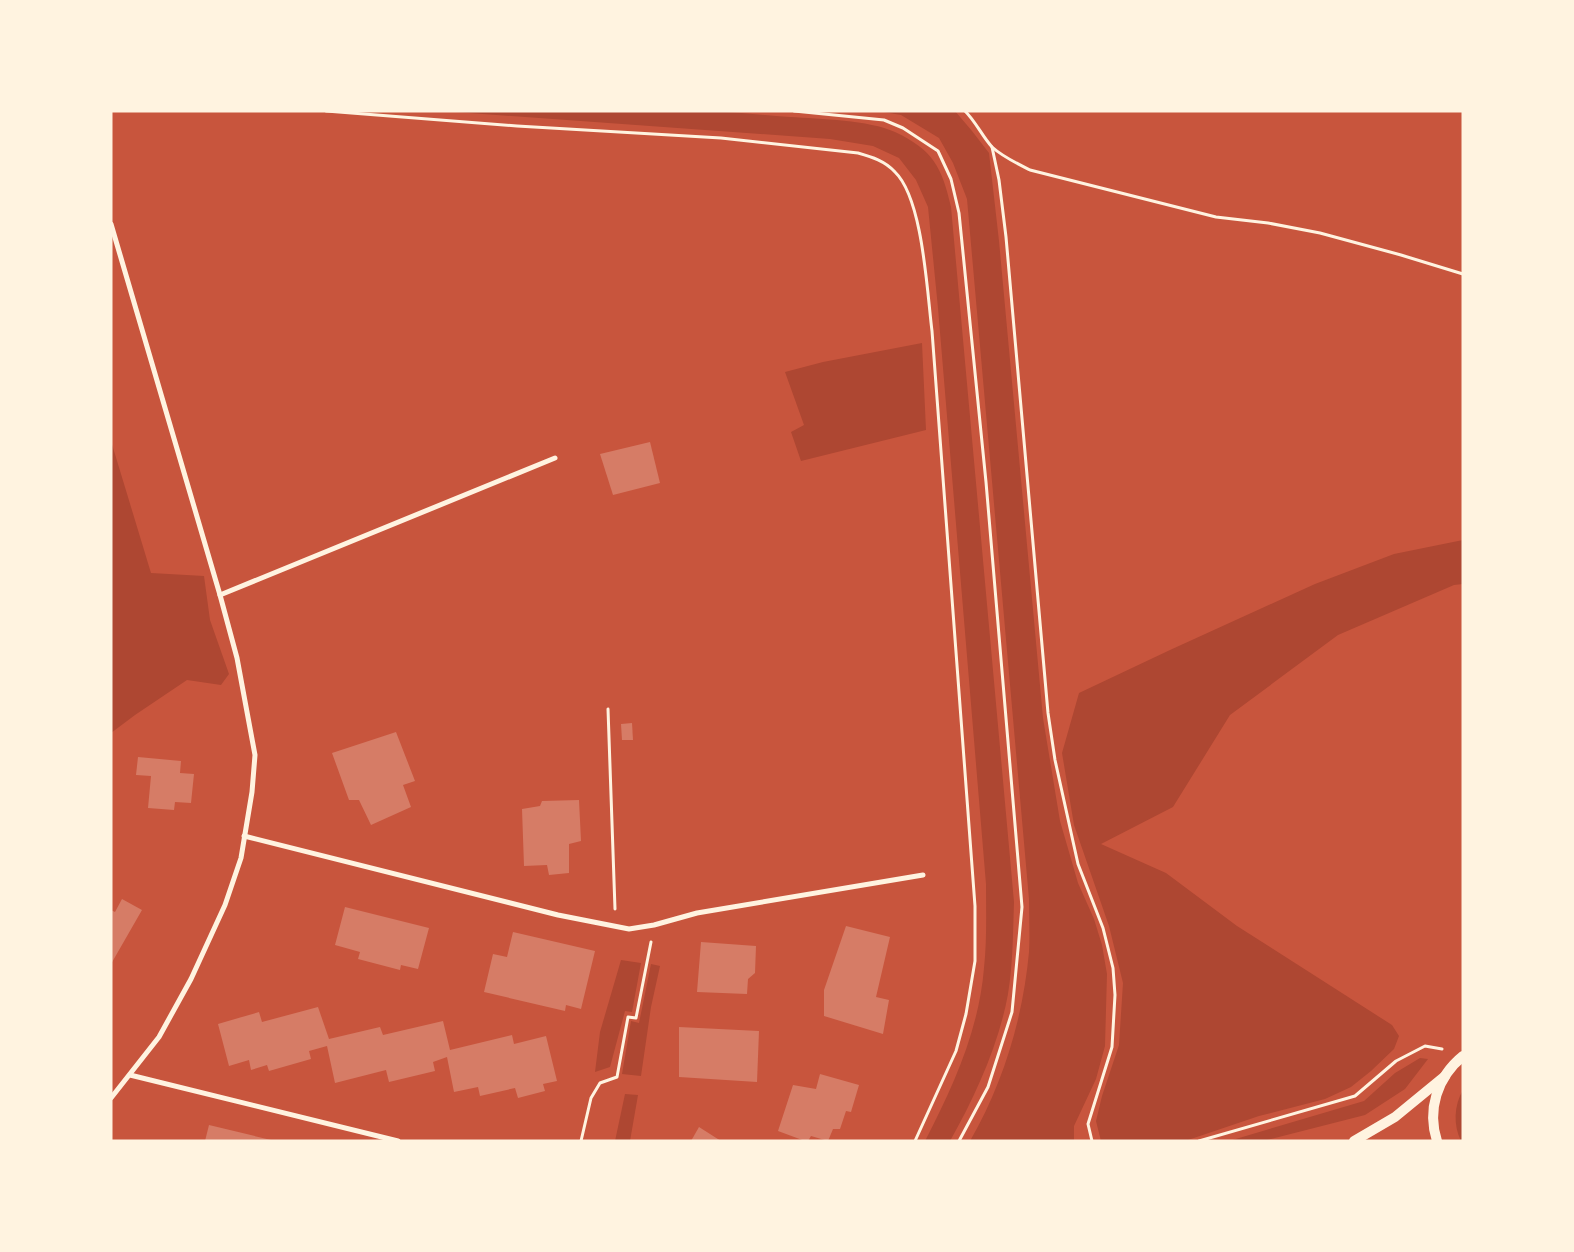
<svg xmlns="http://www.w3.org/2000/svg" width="1574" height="1252" font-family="'Archivo Narrow',sans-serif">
<rect width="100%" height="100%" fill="#c8553d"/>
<g fill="#ae4732">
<path d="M442 111C530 111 619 110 707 111 735 112 763 115 790 117 820 119 869 120 895 132 933 150 942 167 951 207L1014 902C1013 932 1013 964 1008 994 999 1044 975 1097 950 1141H925C953 1087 979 1030 984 968 987 941 986 912 986 884L938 308 928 207 916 180 899 158 873 146 830 139Z"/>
<path d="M878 111H955L972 131 989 153 999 241 1043 718 1060 821 1078 883 1094 919 1102 945 1107 974 1105 1046 1096 1079 1074 1126V1141H970C1003 1084 1023 1018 1029 952 1030 935 1029 917 1029 899L967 199 953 163 939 138 901 115Z"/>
<path d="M922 343 926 430 801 461 791 432 804 425 785 372 823 362Z"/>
<path d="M111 441 151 573 204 576 210 620 229 674 221 685 187 680 135 715 111 733Z"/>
<path d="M1463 540V584L1454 585 1338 635 1230 715 1173 807 1101 844 1166 873 1237 926 1392 1025 1399 1036 1394 1049 1371 1071 1351 1087 1325 1099 1259 1116 1185 1141H1101L1096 1121 1102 1096 1119 1045 1123 983 1109 926 1074 825 1062 753 1079 693 1170 650 1315 584 1394 554Z"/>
<path d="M621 960 641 963 632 1012 625 1011 610 1067 595 1072 600 1032Z"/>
<path d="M651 964 660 966 651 1007 641 1076 622 1074 631 1021 639 1023Z"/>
<path d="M1420 1058 1428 1059 1405 1089 1365 1115 1263 1141H1229L1364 1101 1395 1073Z"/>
<path d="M1463 1090V1141H1461C1453 1125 1454 1105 1463 1090Z"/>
<path d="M625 1094 638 1095 630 1141H615Z"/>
</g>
<g fill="#d67c66">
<path d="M650 442 660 483 613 495 600 454Z"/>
<path d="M632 723 633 740H622L621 724Z"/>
<path d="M396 732 415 781 403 785 411 807 371 825 359 800H349L332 753Z"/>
<path d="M138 757 181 761 180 773 194 774 191 803 175 802 174 810 148 808 151 776 136 775Z"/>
<path d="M579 800 581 841 569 844V873L549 875 547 865 524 866 522 809 540 806 542 801Z"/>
<path d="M122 899 142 910 111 964V910L115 912Z"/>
<path d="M345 907 429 928 418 969 401 965 400 970 358 959 360 952 335 945Z"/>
<path d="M846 926 890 937 876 997 889 1000 883 1034 824 1016V990Z"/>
<path d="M513 932 595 951 581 1009 566 1005 565 1011 484 992 493 954 507 957Z"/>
<path d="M701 942 756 946 755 973 748 979 747 994 697 992Z"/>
<path d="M318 1007 329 1039 380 1027 383 1035 443 1021 450 1050 512 1035 514 1044 546 1036 557 1081 543 1084 545 1091 518 1098 515 1088 480 1096 478 1087 454 1092 447 1057 433 1062 435 1071 389 1082 386 1070 335 1083 327 1046 309 1051 311 1059 269 1071 267 1065 251 1070 249 1060 229 1066 218 1024 259 1012 262 1022Z"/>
<path d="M679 1027 759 1031 757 1082 679 1077Z"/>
<path d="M820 1074 859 1085 851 1112 846 1111 840 1129H833L828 1141 811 1136 808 1141H805L778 1131 793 1085 816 1089Z"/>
<path d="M209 1125 271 1140V1141H205Z"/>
<path d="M699 1127 721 1141H691Z"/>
</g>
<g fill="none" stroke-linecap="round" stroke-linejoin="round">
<g stroke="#fff3e0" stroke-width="3">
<path d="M326 111 517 126 721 138 858 153C872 157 885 161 895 172 923 199 927 292 932 331L975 906V961L966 1014 956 1051 915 1141"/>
<path d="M794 111 884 120 903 128 938 151 951 179 959 213 986 482 1022 907 1012 1012 988 1087 959 1141"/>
<path d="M965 111C976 122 982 136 992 147 1003 157 1018 164 1030 170L1216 217 1268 223 1320 233 1401 255 1463 274"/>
<path d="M992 147 999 180 1006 237 1048 713 1055 760 1078 864 1103 928 1113 968 1115 995 1112 1047 1088 1124 1092 1141"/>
<path d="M608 709 615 909"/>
<path d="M581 1141 591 1098 600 1083 617 1077 628 1017 636 1018 651 942"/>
<path d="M1199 1141 1355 1096 1396 1061 1425 1046 1442 1049"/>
</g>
<g stroke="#fff3e0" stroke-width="5">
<path d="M111 224 220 595 237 658 255 755 252 792 241 858 225 905 191 979 159 1037 111 1098"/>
<path d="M220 595 555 458"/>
<path d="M244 836 558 915 629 929 654 925 697 913 923 875"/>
<path d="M130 1075 398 1141"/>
</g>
<g stroke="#fff3e0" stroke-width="10">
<path d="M1354 1141 1395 1117 1445 1076"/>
<path d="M1437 1141C1427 1110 1437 1077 1463 1056"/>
</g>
</g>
<rect width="1574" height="1252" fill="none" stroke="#fff3e0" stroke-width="225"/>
</svg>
